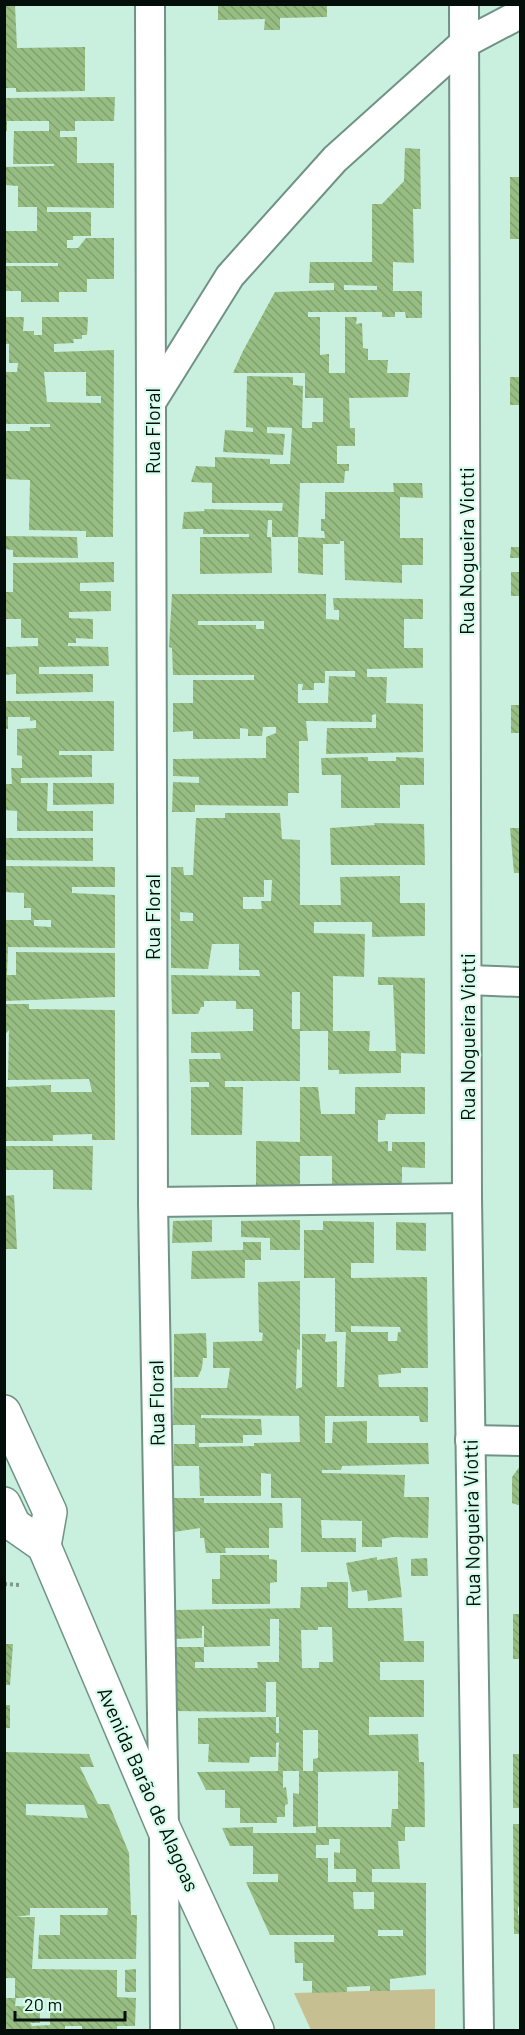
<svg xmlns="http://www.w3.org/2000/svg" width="525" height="2035" font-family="Barlow,sans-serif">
<defs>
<pattern id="building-back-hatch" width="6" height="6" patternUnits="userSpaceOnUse" patternTransform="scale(1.5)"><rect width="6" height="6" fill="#97bd83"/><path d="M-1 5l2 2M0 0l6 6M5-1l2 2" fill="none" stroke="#80a170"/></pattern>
</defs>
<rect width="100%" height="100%" fill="#c9efdf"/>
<path fill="#c5bf92" d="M435 1989V2030H311L294 1993Z"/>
<g fill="url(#building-back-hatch)" fill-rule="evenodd">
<path d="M218 4H327V17L280 18V30H264L265 19 218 20Z"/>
<path d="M4 5H15L17 48 85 47V91L16 92V88H4Z"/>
<path d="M115 97 114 121H75V131H60V137H77V163H114V208L47 207V212H91V236H73V240H67V248H78L86 238H114V279H87V292H59V302H21V291H5L6 266H58V263H4V231H37V207H18V186L4 185V167L54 166V164H13L14 131H49V121H7V131H4V98Z"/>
<path d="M405 148 420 149 421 209H413L414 263 393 262V291H422V318H406L405 312H395V317H382V312H308V317H320V355L329 354V373H345V317H357L356 324 362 323 363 348 368 349V360H388L387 373H410L408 397 349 398 350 428H355V446H337V464H349V471H345L344 483H300L298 537H272V520H268L267 537H271L272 573 200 574V537H249V534H203V529H182L184 512 205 511 204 509 282 511 283 503H212V483L191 482 196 466 215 467V457L270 459V464H290L292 428 267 427V433L285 434 283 455 223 452 225 430 253 432V428L246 427 247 376 293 377V385L303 386 302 428H312V422H323V398H305V373H233L243 351 275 292 334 290V283H309L310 262H372V204H382L404 181ZM344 285 377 286V290H344Z"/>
<rect x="510" y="177" width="10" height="62"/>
<path d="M4 317H24L23 331H34V335H42V317H88L87 335H82V339H73L74 343 54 344V352L114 350 113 537H86V531L29 530 30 480 4 479V431H30V427H50V424H4V372H17L18 363H9V344H4ZM44 372H86V396H101V403L47 402Z"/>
<rect x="510" y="377" width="10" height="28"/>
<path d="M393 483H422L423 498 400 497V538H423V565H402V583L345 580 344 541H340V544H323V575L298 573V537L325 538 324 531H321V519H325V492H394Z"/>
<path d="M4 536 77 537 78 558 13 557V550L4 549Z"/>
<path d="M511 547H520V558H510Z"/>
<path d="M114 562V582L80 583V591H111V611L69 612V618L93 619V639L76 638V643H68V646L108 647 109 666 39 667V674H93V692L16 694V674L4 675V647L38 646V638H21V619H4V592H13V563Z"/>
<rect x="511" y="572" width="9" height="24"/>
<path d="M172 594H326V619L339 620V610H334L333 598 423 599V619H404V648H423V668L367 669V677H387L386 703 423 704V752L326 754 327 728H376V714L372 715V722L306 721 308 741H299V793H288V806L195 805V812H172L173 782 199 783V777L173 776V759L266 758V737L276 733V727H263L262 736H248V729L240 728V739H193V731L173 732V703H193V680H254V675H173L172 648 169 647ZM198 621H264V629H256V625H198ZM325 671H355V677L329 676 328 703H298V684H303L302 690H314V683H325Z"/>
<path d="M4 701H114V751H59V755H92V777L21 778V783H48L47 811H93V831H17V811L4 810V784H12L11 768H22V756L17 755V729L36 728V720L30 721V717H8V729H4Z"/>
<rect x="511" y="705" width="9" height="28"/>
<path d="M368 757V761H396V757L424 758V785H400V808H341V775H322L321 758Z"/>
<path d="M53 783H114V804L53 805Z"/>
<path d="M225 813H280L282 839 300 840V905H341L340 877 400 876V903H425V936L372 937V922H314V933L365 934 364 977 333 976V1031H370L369 1051H396L393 985H378V977L425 978V1054L401 1053V1073L339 1074V1070H328V1031H300V1081H225V1087H243L242 1135H191V1087H209V1082H190L189 1059H221L220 1053H191V1032L253 1031V1009H236V1001H204V1007H201L198 1014H172L171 975 260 976 259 970H239V944H212L208 969 171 968V867H183L184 875H193L196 818H225ZM264 880H272L271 901H261L262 909H243V897H264ZM180 912 193 913V921H180ZM292 992H300V1029H292Z"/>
<path d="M374 823 424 824 425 865H331L330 828 375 825Z"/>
<path d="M510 828H520V873H514Z"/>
<path d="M4 838H93V861L4 860Z"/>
<path d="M4 866 115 867V887H72V893L115 895V948L8 947 7 975H16V952L115 953V997L4 1001V920H31V908H24V893L4 892ZM34 920H51V927L34 926Z"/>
<path d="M4 1004H29V1009L115 1010V1140H92V1134L53 1135V1141H6L4 1087 51 1085V1092H92L89 1079 8 1080 9 1030 4 1035Z"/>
<path d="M300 1087H318L321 1114H355V1087H425V1114H386L385 1120H378V1142L388 1141V1151H392V1142H425V1168L402 1167V1189H332V1156H300V1186L256 1199V1141L300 1142Z"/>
<path d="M4 1146H93L92 1190 53 1189V1170H4Z"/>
<path d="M14 1195 17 1249H4V1196Z"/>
<path d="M212 1220V1242L172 1243 173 1221Z"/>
<path d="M300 1220V1250H270V1238L241 1237V1221Z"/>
<path d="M323 1221 374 1222V1263H351V1278L427 1277 428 1368H401V1373L378 1375 379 1387H428V1422H420L419 1416H325V1443H332L333 1422 367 1421V1443H428L429 1464 342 1466 341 1470H322V1473L405 1475 404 1497H429L428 1538 393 1537 382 1539V1547H362V1521L321 1520 322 1538H356V1552H301V1498H271V1474L261 1473V1496H200L199 1466H174V1444H195V1425H173L174 1388H227L230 1368H213V1342L262 1341 263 1333 259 1332 258 1282 300 1281V1350L297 1349 296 1389 302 1387V1334H326L325 1342 337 1341V1387H344L346 1332H335V1278H304V1230H323ZM351 1326 400 1327 401 1332H398L397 1341H388V1332H351ZM201 1415 299 1416 300 1442 254 1443V1446L199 1447V1443H243V1435H262L261 1419 201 1418Z"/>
<path d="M396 1222 426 1223V1251L396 1250Z"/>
<path d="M243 1242H261V1260H245V1278L191 1279 192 1251 243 1250Z"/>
<path d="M206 1333 207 1358H203L202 1368 198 1377H174V1334Z"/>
<path d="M520 1466V1505H518L512 1503V1477Z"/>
<path d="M173 1498H204V1503H282L283 1528H269V1548H225L226 1553H206L204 1538H200V1528L174 1532Z"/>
<path d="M220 1555H269V1559L277 1560V1582L270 1583V1604H212V1579H220Z"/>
<path d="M377 1557V1560L397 1557 402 1597 368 1601 367 1590 352 1592 346 1563Z"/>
<path d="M427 1558 428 1576H411V1559Z"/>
<path d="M327 1582H348V1608H402L404 1641H424V1662H380V1680H424V1717H369V1735L418 1734 419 1762H424L425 1827H405V1841H398L400 1869H372V1882L426 1883V1975L390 1979V1991H370V1986L347 1987V1992L312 1993V1981H303V1963H295L294 1942H334V1935H270L246 1882H278V1874H253V1846H230L222 1828 253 1827V1833H316V1826L293 1827V1793L299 1794V1771H283V1788L286 1787 288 1804 285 1805V1817H277V1823H240V1808H225V1790H206L197 1772 278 1771 279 1742 276 1743V1757H250L249 1763 208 1762 209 1744H198V1718L276 1717V1733H279V1717H276V1682H266V1712L175 1711 174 1647H204V1662H195V1668H258L257 1662H279V1619H270V1646L204 1647V1626H202V1638L174 1639V1610L300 1608 301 1587H327ZM318 1627H332L333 1662H319V1668H302L301 1630H318ZM303 1730H318V1758L313 1759V1771H303ZM398 1771V1809H392L391 1827H318V1772ZM329 1839H340V1853L334 1852V1869H356V1882H328V1858H316V1845H329ZM353 1892H374V1909H354ZM378 1930H403V1936H378Z"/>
<rect x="513" y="1614" width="7" height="45"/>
<path d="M4 1644H13L10 1685H4Z"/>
<rect x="4" y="1705" width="6" height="23"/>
<path d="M4 1752 89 1754 94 1767H80L98 1804H109L129 1853 131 1915H137L136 1959H38L39 1935H60V1915H107L108 1908H30V1915L15 1917H35L32 1969 117 1970V1997L136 1998 135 2026H117V2030H82V2026H65V2030H4V1998H16L15 2006 40 2007V2023H30L32 2026 50 2025V1998H15V1978H4ZM26 1804 84 1805 88 1818 26 1815Z"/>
<rect x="513" y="1754" width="7" height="54"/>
<path d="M513 1824H520V1907H518V1915H520V1934H514Z"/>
<path d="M136 1969V1992H125V1970Z"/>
</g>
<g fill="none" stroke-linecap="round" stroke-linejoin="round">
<defs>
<g id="minor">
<path d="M150 4 153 1202 164 1829 165 2030"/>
<path d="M464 4 467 1198 479 2030"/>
<path d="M152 401 230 276 335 159 463 44 520 14"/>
<path d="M468 980 520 982"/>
<path d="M153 1202 467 1198"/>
<path d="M470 1440 520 1441"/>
</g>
<g id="secondary">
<path d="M4 1412 50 1512 44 1546"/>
<path d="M4 1504 14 1525 44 1546 164 1829 257 2030"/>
</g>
</defs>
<use href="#minor" stroke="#709385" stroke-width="32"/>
<use href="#secondary" stroke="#709385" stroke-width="36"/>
<path stroke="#7e9a8f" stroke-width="4" stroke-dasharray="3 3" stroke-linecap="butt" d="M4 1584 21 1585"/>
<use href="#minor" stroke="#fff" stroke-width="28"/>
<use href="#secondary" stroke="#fff" stroke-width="33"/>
</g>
<g text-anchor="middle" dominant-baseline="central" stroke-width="4.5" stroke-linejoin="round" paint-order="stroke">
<g font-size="20" fill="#030e0a" stroke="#d6fcec">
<text transform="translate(152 431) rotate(-90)">Rua Floral</text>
<text transform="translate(466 551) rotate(-90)">Rua Nogueira Viotti</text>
<text transform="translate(152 917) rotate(-90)">Rua Floral</text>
<text transform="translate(467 1037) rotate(-90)">Rua Nogueira Viotti</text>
<text transform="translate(156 1403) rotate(-91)">Rua Floral</text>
<text transform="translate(471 1523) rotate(-91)">Rua Nogueira Viotti</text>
<text transform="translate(149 1789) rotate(66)">Avenida Barão de Alagoas</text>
</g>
</g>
<rect width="525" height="2035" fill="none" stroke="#030e0a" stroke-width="12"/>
<path d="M15 2011v9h110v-9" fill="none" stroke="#030e0a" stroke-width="3"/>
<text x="24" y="2011" font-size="18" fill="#030e0a" stroke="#d6fcec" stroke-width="4.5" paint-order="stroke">20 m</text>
</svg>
